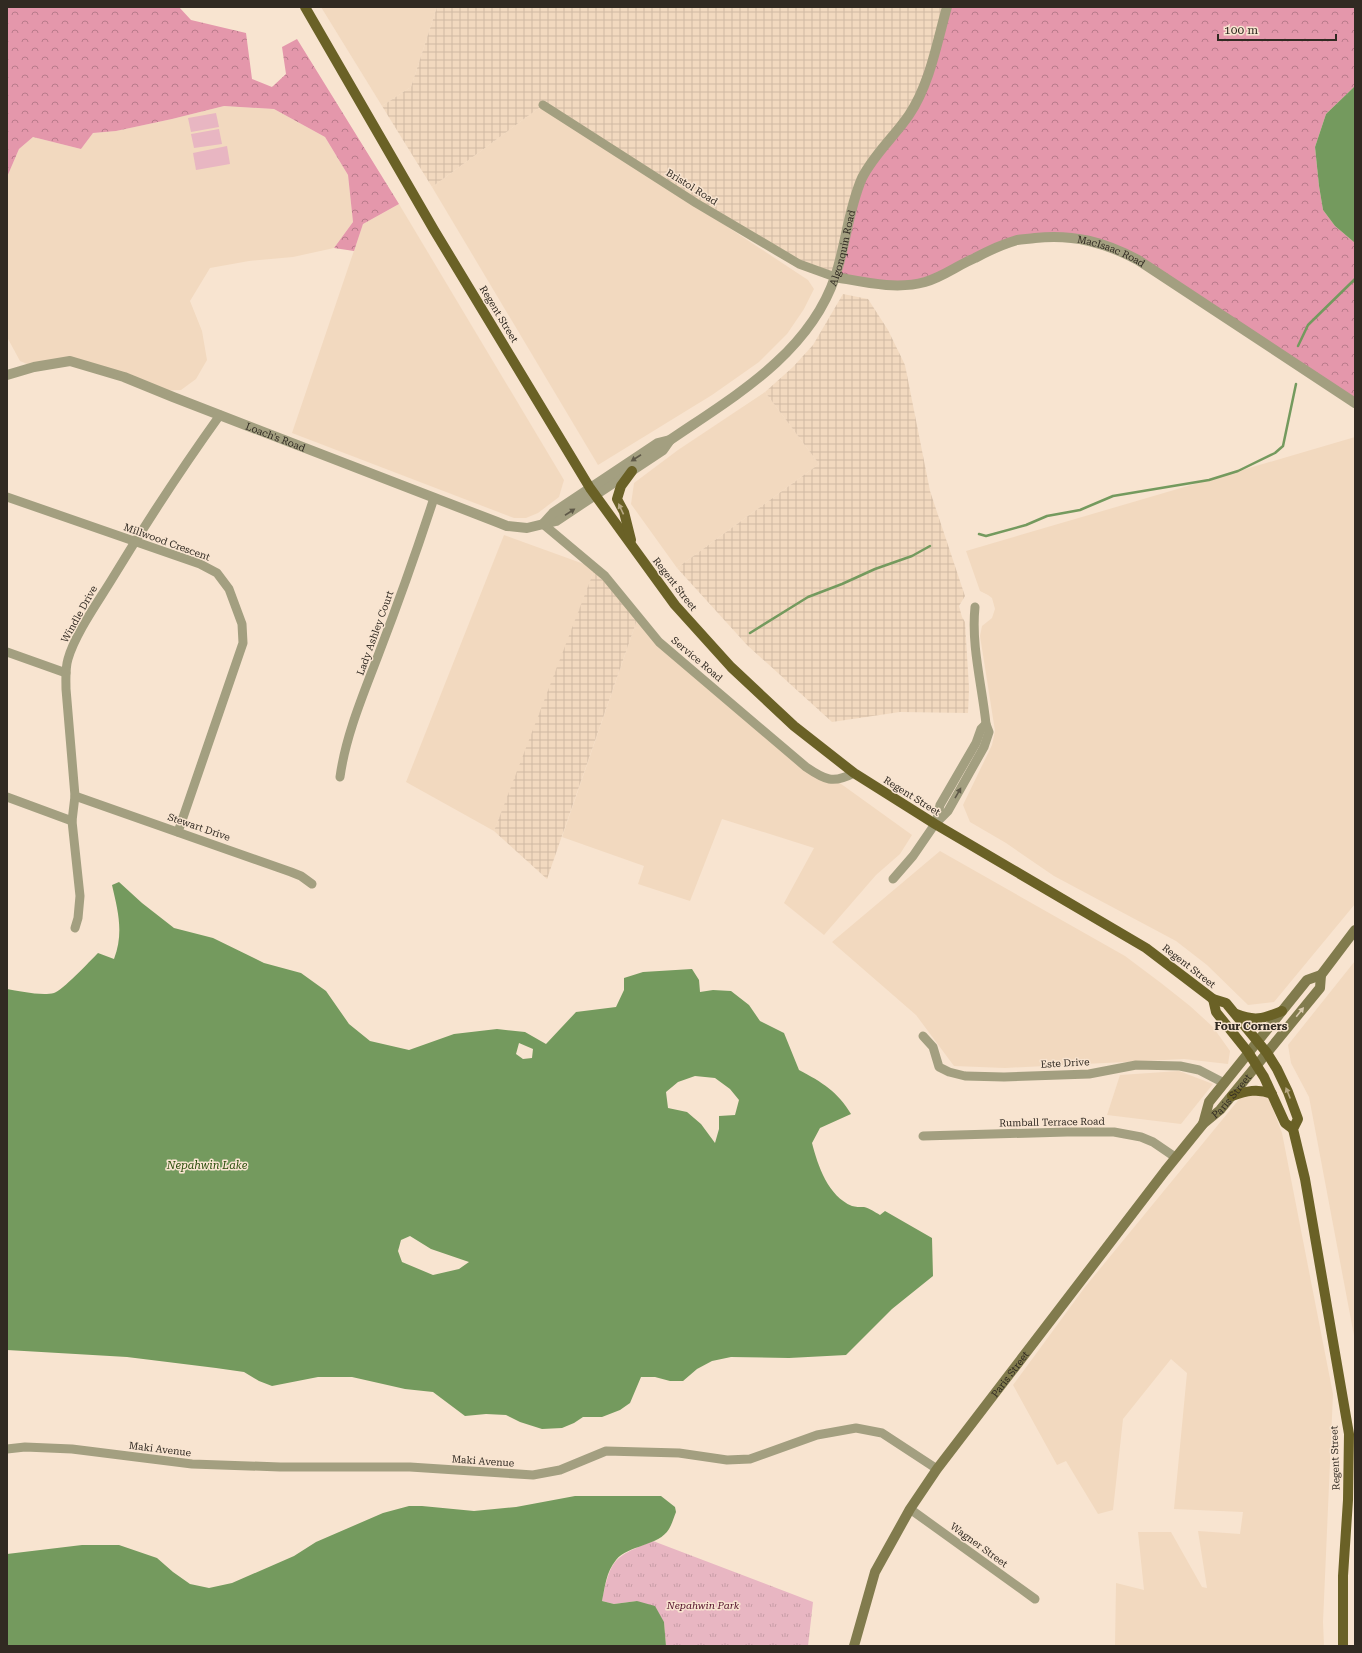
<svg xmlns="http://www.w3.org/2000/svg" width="1362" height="1653" font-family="'Roboto Serif',serif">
<defs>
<pattern id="industrial-grid" width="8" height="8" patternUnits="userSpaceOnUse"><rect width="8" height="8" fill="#f2d9bf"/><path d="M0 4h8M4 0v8" fill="none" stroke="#d0baa4"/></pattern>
<pattern id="grass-tufts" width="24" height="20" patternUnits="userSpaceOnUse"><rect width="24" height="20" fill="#e8b6c2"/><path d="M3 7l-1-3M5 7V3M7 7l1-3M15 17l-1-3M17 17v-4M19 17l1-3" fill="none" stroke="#c79da6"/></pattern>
<pattern id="forest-crowns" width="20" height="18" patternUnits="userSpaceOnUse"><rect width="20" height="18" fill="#e497ab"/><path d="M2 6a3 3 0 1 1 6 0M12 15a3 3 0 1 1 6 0" fill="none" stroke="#b97b8b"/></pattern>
</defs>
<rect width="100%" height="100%" fill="#f8e4d0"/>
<g fill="#f2d9bf">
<path d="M321 7H437L411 87 382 106Z"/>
<path d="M543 105 808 280 814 289 804 309 787 334 759 362 712 395 598 465 432 187Z"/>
<path d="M224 106 274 109 325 137 348 175 353 222 334 248 293 257 249 261 210 268 190 301 202 331 207 360 196 379 181 390 156 391 70 361 34 367 20 361 7 337V177L19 149 33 137 81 149 93 133 116 131 172 119Z"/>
<path d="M399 204 564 480 559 497 538 513 526 518H514L292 433 363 224Z"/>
<path d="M765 392 819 464 677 568 631 504 634 483 678 450Z"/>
<path d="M1355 437V904L1274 1002 1248 1005 1207 965 1176 941 1054 876 1006 843 970 822 963 805 992 745 995 731 980 636 982 626 992 618 995 609 992 598 988 595 980 591 966 551Z"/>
<path d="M504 535 595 568 541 713 494 831 406 782Z"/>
<path d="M638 617 659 642 821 778 837 781 912 835 900 854 876 875 824 935 784 903 814 848 722 819 690 901 638 884 644 866 562 837Z"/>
<path d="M940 851 1125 956 1161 983 1190 1006 1213 1027 1230 1051 1228 1064 1184 1059 1005 1068 954 1066 916 1015 832 942Z"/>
<path d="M1355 961V1341L1309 1097 1291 1063 1288 1045Z"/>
<path d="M1179 1071 1213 1084 1181 1124 1107 1115 1120 1075Z"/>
<path d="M1266 1091 1282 1133 1333 1394 1323 1622 1324 1646H1115L1116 1583 1144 1590 1138 1532H1171L1202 1587 1207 1588 1198 1531 1240 1534 1243 1512 1174 1509 1187 1373 1171 1359 1123 1419 1113 1510 1098 1514 1066 1461 1057 1465 1013 1385 1085 1287 1245 1092Z"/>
</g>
<g fill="url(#industrial-grid)">
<path d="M437 7H947L929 70 835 277 799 264 543 105 432 187 382 106 411 87Z"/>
<path d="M843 294 868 299 888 330 905 365 930 491 965 596 959 606 962 617 965 622 969 688 968 713 900 712 832 722 747 645 677 568 819 464 765 392 793 367 813 345Z"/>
<path d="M595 568 638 617 547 879 494 831Z"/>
</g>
<path fill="url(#grass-tufts)" d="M653 1541 813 1602 808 1646H666L664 1622 637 1601 614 1604 602 1601C611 1559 613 1557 653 1541Z"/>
<g fill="url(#forest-crowns)">
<path d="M7 7H179L191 20 246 33 252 79 272 87 286 74 282 47 297 39 399 204 363 224 354 251 334 248 353 222 348 175 325 137 274 109 224 106 172 119 116 131 93 133 81 149 33 137 19 149 7 177Z"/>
<path d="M947 7H1355V86L1326 114 1315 147 1319 186 1323 210 1335 226 1355 243V403L1138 260 1096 242 1018 240 942 275 902 285 835 277 863 177 909 115Z"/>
</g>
<g fill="#e8b6c2">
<path d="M216 113 219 127 191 132 188 118Z"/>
<path d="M219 129 222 144 194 148 191 134Z"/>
<path d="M227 146 230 164 196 170 193 153Z"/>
</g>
<g fill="#749a5e" fill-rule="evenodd">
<path d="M1355 86V243L1335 226 1323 210 1319 186 1315 147 1326 114Z"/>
<path d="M119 882 142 903 174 928 213 938 264 963 301 973 326 991 349 1024 370 1041 409 1050 454 1034 497 1029 525 1032 546 1044 576 1012 616 1007 624 990V978L643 972 692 969 699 980 700 992 713 990 731 991 749 1005 760 1021 784 1033 799 1070C822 1082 838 1092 851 1114L820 1128 812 1143C818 1166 828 1196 852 1206 855 1207 860 1207 864 1207 869 1208 875 1212 880 1215L885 1211 932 1238 933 1276 892 1309 846 1355 789 1358 731 1357 712 1361 697 1369 683 1381H670L655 1377H641L630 1403 620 1410 602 1417H583L574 1423 562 1428 542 1429 520 1422 506 1415 486 1414 465 1416 433 1392 405 1389 352 1377H318L272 1386 259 1381 244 1372 216 1368 127 1357 7 1350V989C19 991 41 996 54 993 62 991 90 961 98 953L114 959C124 933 118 911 112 885ZM519 1043 533 1049 532 1058 523 1059 516 1054ZM695 1076 715 1078 730 1089 739 1100 735 1115 719 1116V1129L715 1143 701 1124 687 1112 668 1108 666 1092 678 1082ZM410 1236 431 1249 469 1262 459 1269 433 1275 402 1262 398 1251 401 1240Z"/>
<path d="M575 1496H661L675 1507 676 1512C674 1517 672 1524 669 1529 659 1546 628 1545 616 1560 606 1572 605 1587 602 1601L614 1604 637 1601 655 1606 664 1622 666 1646H7V1554L82 1545H119L157 1558 173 1572 190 1584 209 1588 232 1583 294 1556 316 1542 383 1513 409 1506H422L474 1511 516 1507Z"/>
</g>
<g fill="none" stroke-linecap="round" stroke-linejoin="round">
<g stroke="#749a5e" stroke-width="2.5">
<path d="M1298 346 1308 325 1355 279"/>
<path d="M979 534 986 536 1026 525 1047 516 1080 510 1113 496 1209 480 1238 471 1275 453 1283 446 1296 384"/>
<path d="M750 633 808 597 842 584 875 569 912 556 930 546"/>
</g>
<g stroke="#a39f80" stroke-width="9">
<path d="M543 105 696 203 799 264 835 277"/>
<path d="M7 497 200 564 217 573 229 589 242 624 243 643 178 832"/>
<path d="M543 524 605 576 659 642 806 767C825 780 833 784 854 773"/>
<path d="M7 652 66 673"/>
<path d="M340 777C346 734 364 693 379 653 399 601 417 550 434 498"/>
<path d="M75 796 291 872 301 876 312 884"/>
<path d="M7 797 72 821"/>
<path d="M936 823 940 805 976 743 981 729 986 724"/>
<path d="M893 879 913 856 935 824 948 811 984 747 989 732 986 724C982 685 971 646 975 607"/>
<path d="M75 928 78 918 80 896 72 821 75 796 66 689C66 679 65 669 68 659 75 634 98 602 112 579 146 523 182 468 220 415"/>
<path d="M923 1036 933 1047 939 1067 949 1072 965 1076 1004 1077 1089 1074 1136 1065 1180 1066 1199 1070 1224 1083"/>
<path d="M923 1136 1067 1132H1114L1141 1137 1153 1142 1175 1157"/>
<path d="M7 1449 25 1447 72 1449 192 1464 280 1467H410L533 1475 560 1470 606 1451 679 1453 727 1460 750 1459 817 1435 856 1428 882 1433 937 1469"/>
<path d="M910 1509 1035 1599"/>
</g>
<g stroke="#a39f80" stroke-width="10">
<path id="s1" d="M835 277C864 282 896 290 925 282 943 277 958 265 975 258 988 251 1003 244 1017 240 1023 239 1029 239 1035 238 1074 234 1104 242 1138 260L1355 403"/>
<path id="s2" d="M7 375 34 367 70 361 124 377 173 397 497 522 507 526 527 528 556 521 663 450 670 440"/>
<path id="s3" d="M543 524 553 513 658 443 670 440C733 397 809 354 835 277 846 245 848 210 862 178 874 154 894 137 909 115 930 84 937 42 947 7"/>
</g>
<g stroke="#817b4d" stroke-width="10">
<path d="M1203 1124 1209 1102 1307 980 1321 975"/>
<path id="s4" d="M854 1646 875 1572 910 1509 937 1469 1165 1171 1203 1124 1220 1110 1320 988 1321 975 1355 930"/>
</g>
<g stroke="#6a6126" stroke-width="10">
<path d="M305 7 434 230 590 488 675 605 731 667 794 726 854 773 935 824 1146 948 1213 999 1226 1003 1267 1053 1277 1069 1288 1092 1298 1119 1293 1129 1305 1179 1349 1434 1348 1500 1343 1576V1646"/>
<path d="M631 540 624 512 617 499 621 486 632 471"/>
<path d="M1213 999 1216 1012 1248 1052 1264 1077 1285 1123 1293 1129"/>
<path d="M1236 1014C1256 1022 1264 1018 1282 1011"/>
<path d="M1232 1096C1246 1091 1258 1088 1272 1094"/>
</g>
</g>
<defs><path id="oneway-solid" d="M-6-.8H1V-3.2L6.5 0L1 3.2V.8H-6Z"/></defs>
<g fill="#5f5948">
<use href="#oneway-solid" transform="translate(636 458) rotate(147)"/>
<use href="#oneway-solid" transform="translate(570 512) rotate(-33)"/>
<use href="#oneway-solid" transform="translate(958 793) rotate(-60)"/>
</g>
<g fill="#b8a984">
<use href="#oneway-solid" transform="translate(621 509) rotate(-115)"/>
<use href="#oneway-solid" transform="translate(1288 1093) rotate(-112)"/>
</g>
<use fill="#dacaaf" href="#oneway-solid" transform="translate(1300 1012) rotate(-51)"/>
<g text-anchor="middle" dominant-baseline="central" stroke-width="3" stroke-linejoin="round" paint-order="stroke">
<g font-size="10" fill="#312a22" stroke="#f8e4d0">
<text transform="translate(692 187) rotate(32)">Bristol Road</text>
<text stroke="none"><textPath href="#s3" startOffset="420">Algonquin Road</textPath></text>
<text stroke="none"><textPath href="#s1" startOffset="289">MacIsaac Road</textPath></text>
<text transform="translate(499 314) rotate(59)">Regent Street</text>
<text stroke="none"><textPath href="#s2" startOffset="284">Loach's Road</textPath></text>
<text transform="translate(167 542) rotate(20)">Millwood Crescent</text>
<text transform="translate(675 584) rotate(52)">Regent Street</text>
<text transform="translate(79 614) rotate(-61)">Windle Drive</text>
<text transform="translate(375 633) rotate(-70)">Lady Ashley Court</text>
<text transform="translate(697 659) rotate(40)">Service Road</text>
<text transform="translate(912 796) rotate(32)">Regent Street</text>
<text transform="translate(199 827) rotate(19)">Stewart Drive</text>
<text transform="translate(1189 966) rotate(38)">Regent Street</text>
<text transform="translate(1065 1063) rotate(-3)">Este Drive</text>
<text stroke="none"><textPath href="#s4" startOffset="673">Paris Street</textPath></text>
<text transform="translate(1052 1122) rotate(-1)">Rumball Terrace Road</text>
<text stroke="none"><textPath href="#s4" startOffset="317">Paris Street</textPath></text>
<text transform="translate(160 1449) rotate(7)">Maki Avenue</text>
<text transform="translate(1335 1458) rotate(-92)">Regent Street</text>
<text transform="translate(483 1461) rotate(4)">Maki Avenue</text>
<text transform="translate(979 1545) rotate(36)">Wagner Street</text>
</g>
<g font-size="10" font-style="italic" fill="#4f0c26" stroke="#f8e4d0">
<text x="703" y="1605">Nepahwin Park</text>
</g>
<g font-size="11" font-weight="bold" fill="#312a22" stroke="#f8e4d0">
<text x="1251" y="1026">Four Corners</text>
</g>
<g font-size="11" font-style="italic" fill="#294c0a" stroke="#f8e4d0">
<text x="207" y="1165">Nepahwin Lake</text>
</g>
</g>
<rect width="1362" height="1653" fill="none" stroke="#312a22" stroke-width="16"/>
<path d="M1218 34v6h118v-6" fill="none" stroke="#312a22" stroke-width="2"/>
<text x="1224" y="34" font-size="12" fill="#312a22" stroke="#f8e4d0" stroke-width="3" paint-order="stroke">100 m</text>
</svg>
